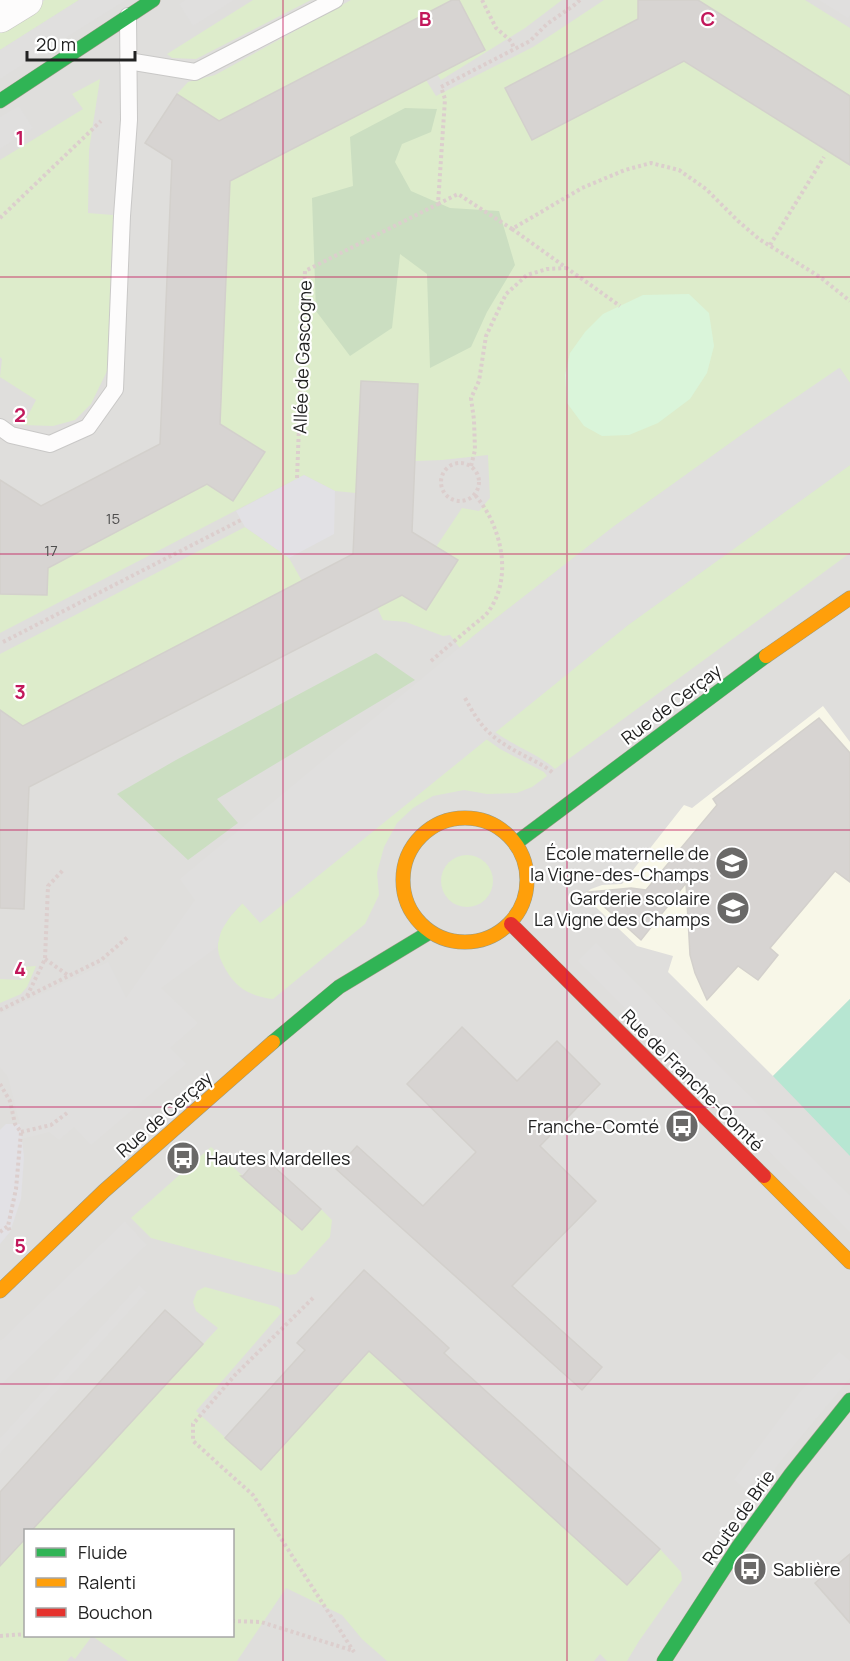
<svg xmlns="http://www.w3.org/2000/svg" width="850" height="1661" font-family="Manrope,sans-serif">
<rect width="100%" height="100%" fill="#f0eeeb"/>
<path fill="#dfdedc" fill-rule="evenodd" d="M0 0H850V1661H0ZM26 1530H232V1636H26Z"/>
<path fill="#f8f7e8" d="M823 706 850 742V999L773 1076 668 972 673 956 637 946 583 895 591 889 602 885 622 884 684 805 692 808Z"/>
<g fill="#ddeccb">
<path d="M45 0H79L0 50V28Z"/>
<path d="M253 0H311L196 59 172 58 167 54Z"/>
<path d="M351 0H452L215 123 213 117 177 94 188 82 215 75Z"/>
<path d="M459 0H562L525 28 441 80 437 74 485 50Z"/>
<path d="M604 0H638L644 16 505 88 532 140 676 65 678 57 850 165V383L840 368 747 431 613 527 472 637 462 651 450 635 443 636 406 622 383 620 377 607 395 591 426 609 436 547 462 508 479 511 490 498 488 455 442 460 415 461 418 384 361 381 356 493 335 491 304 475 0 633V594L47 595 48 562 204 481 233 501 265 452 228 429 224 432 220 430 230 177 233 175 237 178 426 80 436 96 533 47Z"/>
<path d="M694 0H805L850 28V96Z"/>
<path d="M100 79 89 150 88 213 113 215 109 367 91 404 75 420 53 426 23 425 36 400 0 377 2 359 0 357V160L83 109 72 94Z"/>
<path d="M850 465V553L555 769C537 753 514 746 495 732L628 625Z"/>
<path d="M245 527 289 558 302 581 19 728 18 722 0 710V654Z"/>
<path d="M486 739 500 749 544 772 547 776 532 787 517 793 487 794 464 790 433 796 413 808 397 823 384 847 377 873 379 895 365 924 273 999C262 998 248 994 239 986 230 979 217 958 218 946 218 929 231 915 243 903L260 922Z"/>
<circle cx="467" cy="881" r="26"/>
<path d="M36 966 27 987 21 994 0 1003V979L22 980V967Z"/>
<path d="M211 1147 302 1230 321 1209 332 1220 330 1237 296 1274 289 1275 151 1238 131 1218Z"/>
<path d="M205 1287 278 1307 282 1312 196 1411 261 1470 369 1351 627 1585 660 1549 681 1572 682 1580 639 1641 627 1661H607L600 1654 594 1661H387L362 1639 342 1615 286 1588 237 1661H128L92 1636 75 1659 71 1656 67 1661H0V1566L25 1538 26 1636H232V1530H32L218 1328 196 1311 193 1302 197 1291Z"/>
</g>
<g fill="#cbdec1">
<path d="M405 108 437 109 431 132 402 144 395 162 411 191 450 208 499 211 515 265 487 312 471 347 430 368 427 274 400 254 392 328 350 356 316 311 312 198 353 186 350 137Z"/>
<path d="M376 653 415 680 217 799 238 823 188 860 117 794 176 760Z"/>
</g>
<path fill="#daf5da" d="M689 294 709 313 714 346 707 373 690 399 658 423 629 435 602 436 584 426 567 403 565 375 570 353 585 332 603 314 643 295Z"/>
<path fill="#b7e6d2" d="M850 999V1156L773 1076Z"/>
<g fill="#e0dfde">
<path d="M79 0H126L0 79V50Z"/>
<path d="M185 0H234L193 26 179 4Z"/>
<path d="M819 0H850V15L848 18Z"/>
<path d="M19 106 33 128 0 149V117Z"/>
<path d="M839 368 850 383V465L628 625 260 923 242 903 231 915 221 931 217 947 161 988 198 1023 170 1048 186 1064 91 1145 74 1127 59 1140 49 1132 22 1139 20 1124 8 1077 0 1067V1014L108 962 126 998 195 900 180 879 471 638 613 527 747 431Z"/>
<path d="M596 943 850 1196V1232L578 961Z"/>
<path d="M125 1221 147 1245 0 1386V1341Z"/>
<path d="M139 1285 147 1292 0 1454V1438Z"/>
<path d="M839 1352 850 1361V1378L779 1463 756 1497 734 1480 800 1392Z"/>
</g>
<g fill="#e2e1e5">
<path d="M304 475 335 491 334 534 289 558 245 527 236 511Z"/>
<path d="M6 1124H20L24 1157 21 1199 10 1232 0 1244V1130Z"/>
</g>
<g fill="#d7d4d2" stroke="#d3d0cc" stroke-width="1.5">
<path d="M452 0H459L485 50 230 181 220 424 265 452 233 501 207 484 48 568 47 595 0 594V480L41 506 160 444 172 160 145 143 177 94 219 121Z"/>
<path d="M638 0H698L850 96V165L684 61 532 140 505 88 638 19Z"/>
<path d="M361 381 418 384 412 532 458 560 426 610 402 595 29 787 24 909 0 908V710L23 726 353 554Z"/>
<path d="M819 718 850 753V882L835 871 770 948 778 955 758 980 738 966 707 1000 695 973 690 955 686 883 641 940 588 892 631 888 646 890 717 805 713 799Z"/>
<path d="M462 1027 517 1081 557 1041 600 1084 540 1146 596 1201 512 1286 602 1367 582 1390 336 1169 357 1146 423 1206 476 1152 407 1084Z"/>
<path d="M261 1155 321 1209 302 1230 241 1176H243Z"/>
<path d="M364 1270 449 1348 444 1353 660 1549 627 1585 369 1351 261 1470 225 1438 305 1350 297 1343Z"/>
<path d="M165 1310 203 1344 32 1530H26V1538L0 1566V1492Z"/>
<path d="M850 1554V1623L815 1583Z"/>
</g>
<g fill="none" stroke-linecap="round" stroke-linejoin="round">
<defs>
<g id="lane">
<path d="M128 61 195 72 335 0"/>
<path d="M0 427 11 435 50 444 88 427 115 389 122 216 129 120 128 16"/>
</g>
<path id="street" d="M0 16 26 0"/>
<g id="fast">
<path d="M0 101 153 0"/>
<path d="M516 843 766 656"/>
<path d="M273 1042 339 987 430 932"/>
<path d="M664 1661 738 1547 791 1474 850 1400"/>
</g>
<g id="slow">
<path d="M766 656 850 598"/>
<circle cx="465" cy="880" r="62"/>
<path d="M764 1176 850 1262"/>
<path d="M0 1291 104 1191 273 1042"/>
</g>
<path id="jam" d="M511 924 764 1176"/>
</defs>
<use href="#lane" stroke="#c9c8c7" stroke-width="18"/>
<use href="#street" stroke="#c9c8c7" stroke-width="34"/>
<use href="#fast" stroke="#999a82" stroke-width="15"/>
<use href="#slow" stroke="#999a82" stroke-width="15"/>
<use href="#jam" stroke="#999a82" stroke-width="15"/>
<g stroke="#dccecd" stroke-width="4" stroke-dasharray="3 3" stroke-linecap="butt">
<path d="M482 0 496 28 511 41 514 48"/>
<path d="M438 204 458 194 512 229 582 188 625 170 651 163 679 170 706 189 738 221 759 239 820 277 850 301"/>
<path d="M0 218 101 121"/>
<path d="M512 229 620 306"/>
<path d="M770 245 824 157"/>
<circle cx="460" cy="482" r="19"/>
<path d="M471 466 475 450 474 420 471 398 479 381 486 336 506 294 527 275 547 269 566 268"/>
<path d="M297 478 305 271 438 204 445 99 441 87 530 41 547 24 573 6 580 0"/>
<path d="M3 642 241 520"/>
<path d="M431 661C445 649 458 638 471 627 477 622 484 617 488 612 514 577 501 525 475 495"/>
<path d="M465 698C481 728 491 738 521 754 532 760 544 765 553 773"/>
<path d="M45 959 69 976"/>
<path d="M27 996 45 959 48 886 64 869"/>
<path d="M0 1010 101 960 129 936"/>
<path d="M0 1084 10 1101 15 1124 21 1132 16 1189 8 1226 10 1232"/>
<path d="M21 1132 51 1125 67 1113"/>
<path d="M0 1232 8 1226"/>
<path d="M313 1298 235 1375 193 1424V1441L253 1495 354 1652"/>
<path d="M232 1621 261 1622 354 1651"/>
<path d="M0 1636 26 1634"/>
</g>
<use href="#lane" stroke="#fdfcfc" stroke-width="16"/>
<use href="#street" stroke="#fdfcfc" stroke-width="33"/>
<use href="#fast" stroke="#30b455" stroke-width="14"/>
<use href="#slow" stroke="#ff9f0a" stroke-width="14"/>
<use href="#jam" stroke="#e5322d" stroke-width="14"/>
</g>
<path fill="none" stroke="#c2185b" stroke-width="1.5" stroke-opacity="0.55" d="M283 0V1661M567 0V1661M0 277H850M0 554H850M0 830H850M0 1107H850M0 1384H850"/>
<defs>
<symbol id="school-disc" viewBox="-11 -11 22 22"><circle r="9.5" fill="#6a6968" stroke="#fff"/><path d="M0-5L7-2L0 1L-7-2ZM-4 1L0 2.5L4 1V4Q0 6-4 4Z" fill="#fff"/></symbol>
<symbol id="bus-disc" viewBox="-11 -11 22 22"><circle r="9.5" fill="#6a6968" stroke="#fff"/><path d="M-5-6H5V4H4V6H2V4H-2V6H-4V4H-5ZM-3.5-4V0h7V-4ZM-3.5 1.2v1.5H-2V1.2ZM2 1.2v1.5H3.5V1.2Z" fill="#fff"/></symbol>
</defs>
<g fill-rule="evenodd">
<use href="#school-disc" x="713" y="844" width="38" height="38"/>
<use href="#school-disc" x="714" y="889" width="38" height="38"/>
<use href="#bus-disc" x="663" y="1107" width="38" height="38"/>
<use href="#bus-disc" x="164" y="1139" width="38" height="38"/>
<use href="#bus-disc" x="731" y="1550" width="38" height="38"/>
</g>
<g text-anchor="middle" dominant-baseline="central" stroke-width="4.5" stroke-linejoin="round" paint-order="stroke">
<g font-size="15" fill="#4f4e4e">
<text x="113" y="518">15</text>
<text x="51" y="550">17</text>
</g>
<g font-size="18" fill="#222" stroke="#fff">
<text transform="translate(302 357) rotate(-88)">Allée de Gascogne</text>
<text transform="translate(671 704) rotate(-37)">Rue de Cerçay</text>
<text transform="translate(693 1080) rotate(45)">Rue de Franche-Comté</text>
<text transform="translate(164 1114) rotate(-41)">Rue de Cerçay</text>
<text transform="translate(738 1517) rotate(-55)">Route de Brie</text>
</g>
<g font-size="18" fill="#222" stroke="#fff" text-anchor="end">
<text x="709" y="853">École maternelle de<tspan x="709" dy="21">la Vigne-des-Champs</tspan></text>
<text x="710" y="898">Garderie scolaire<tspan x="710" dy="21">La Vigne des Champs</tspan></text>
<text x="659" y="1126">Franche-Comté</text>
<text x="206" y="1158" text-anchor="start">Hautes Mardelles</text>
<text x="773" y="1569" text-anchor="start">Sablière</text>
</g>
</g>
<g font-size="20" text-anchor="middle" font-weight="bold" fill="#c2185b" stroke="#fff" stroke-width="4.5" stroke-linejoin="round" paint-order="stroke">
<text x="425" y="26">B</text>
<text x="708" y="26">C</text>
<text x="20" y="145">1</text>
<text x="20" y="422">2</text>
<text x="20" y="699">3</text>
<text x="20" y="976">4</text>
<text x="20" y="1253">5</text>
</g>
<rect x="24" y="1529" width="210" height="108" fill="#ffffff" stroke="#a7a7a7" stroke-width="1.5"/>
<rect x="36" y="1548" width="30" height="9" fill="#30b455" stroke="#a7a7a7" stroke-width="1.5"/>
<text x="78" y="1559" font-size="18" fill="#222222">Fluide</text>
<rect x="36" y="1578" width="30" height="9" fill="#ff9f0a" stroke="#a7a7a7" stroke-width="1.5"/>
<text x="78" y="1589" font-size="18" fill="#222222">Ralenti</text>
<rect x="36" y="1608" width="30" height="9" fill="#e5322d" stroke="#a7a7a7" stroke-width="1.5"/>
<text x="78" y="1619" font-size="18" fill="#222222">Bouchon</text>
<path d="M27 51v9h108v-9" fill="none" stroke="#222222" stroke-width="3"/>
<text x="36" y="51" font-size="18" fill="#222222" stroke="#ffffff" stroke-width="4.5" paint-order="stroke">20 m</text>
</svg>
